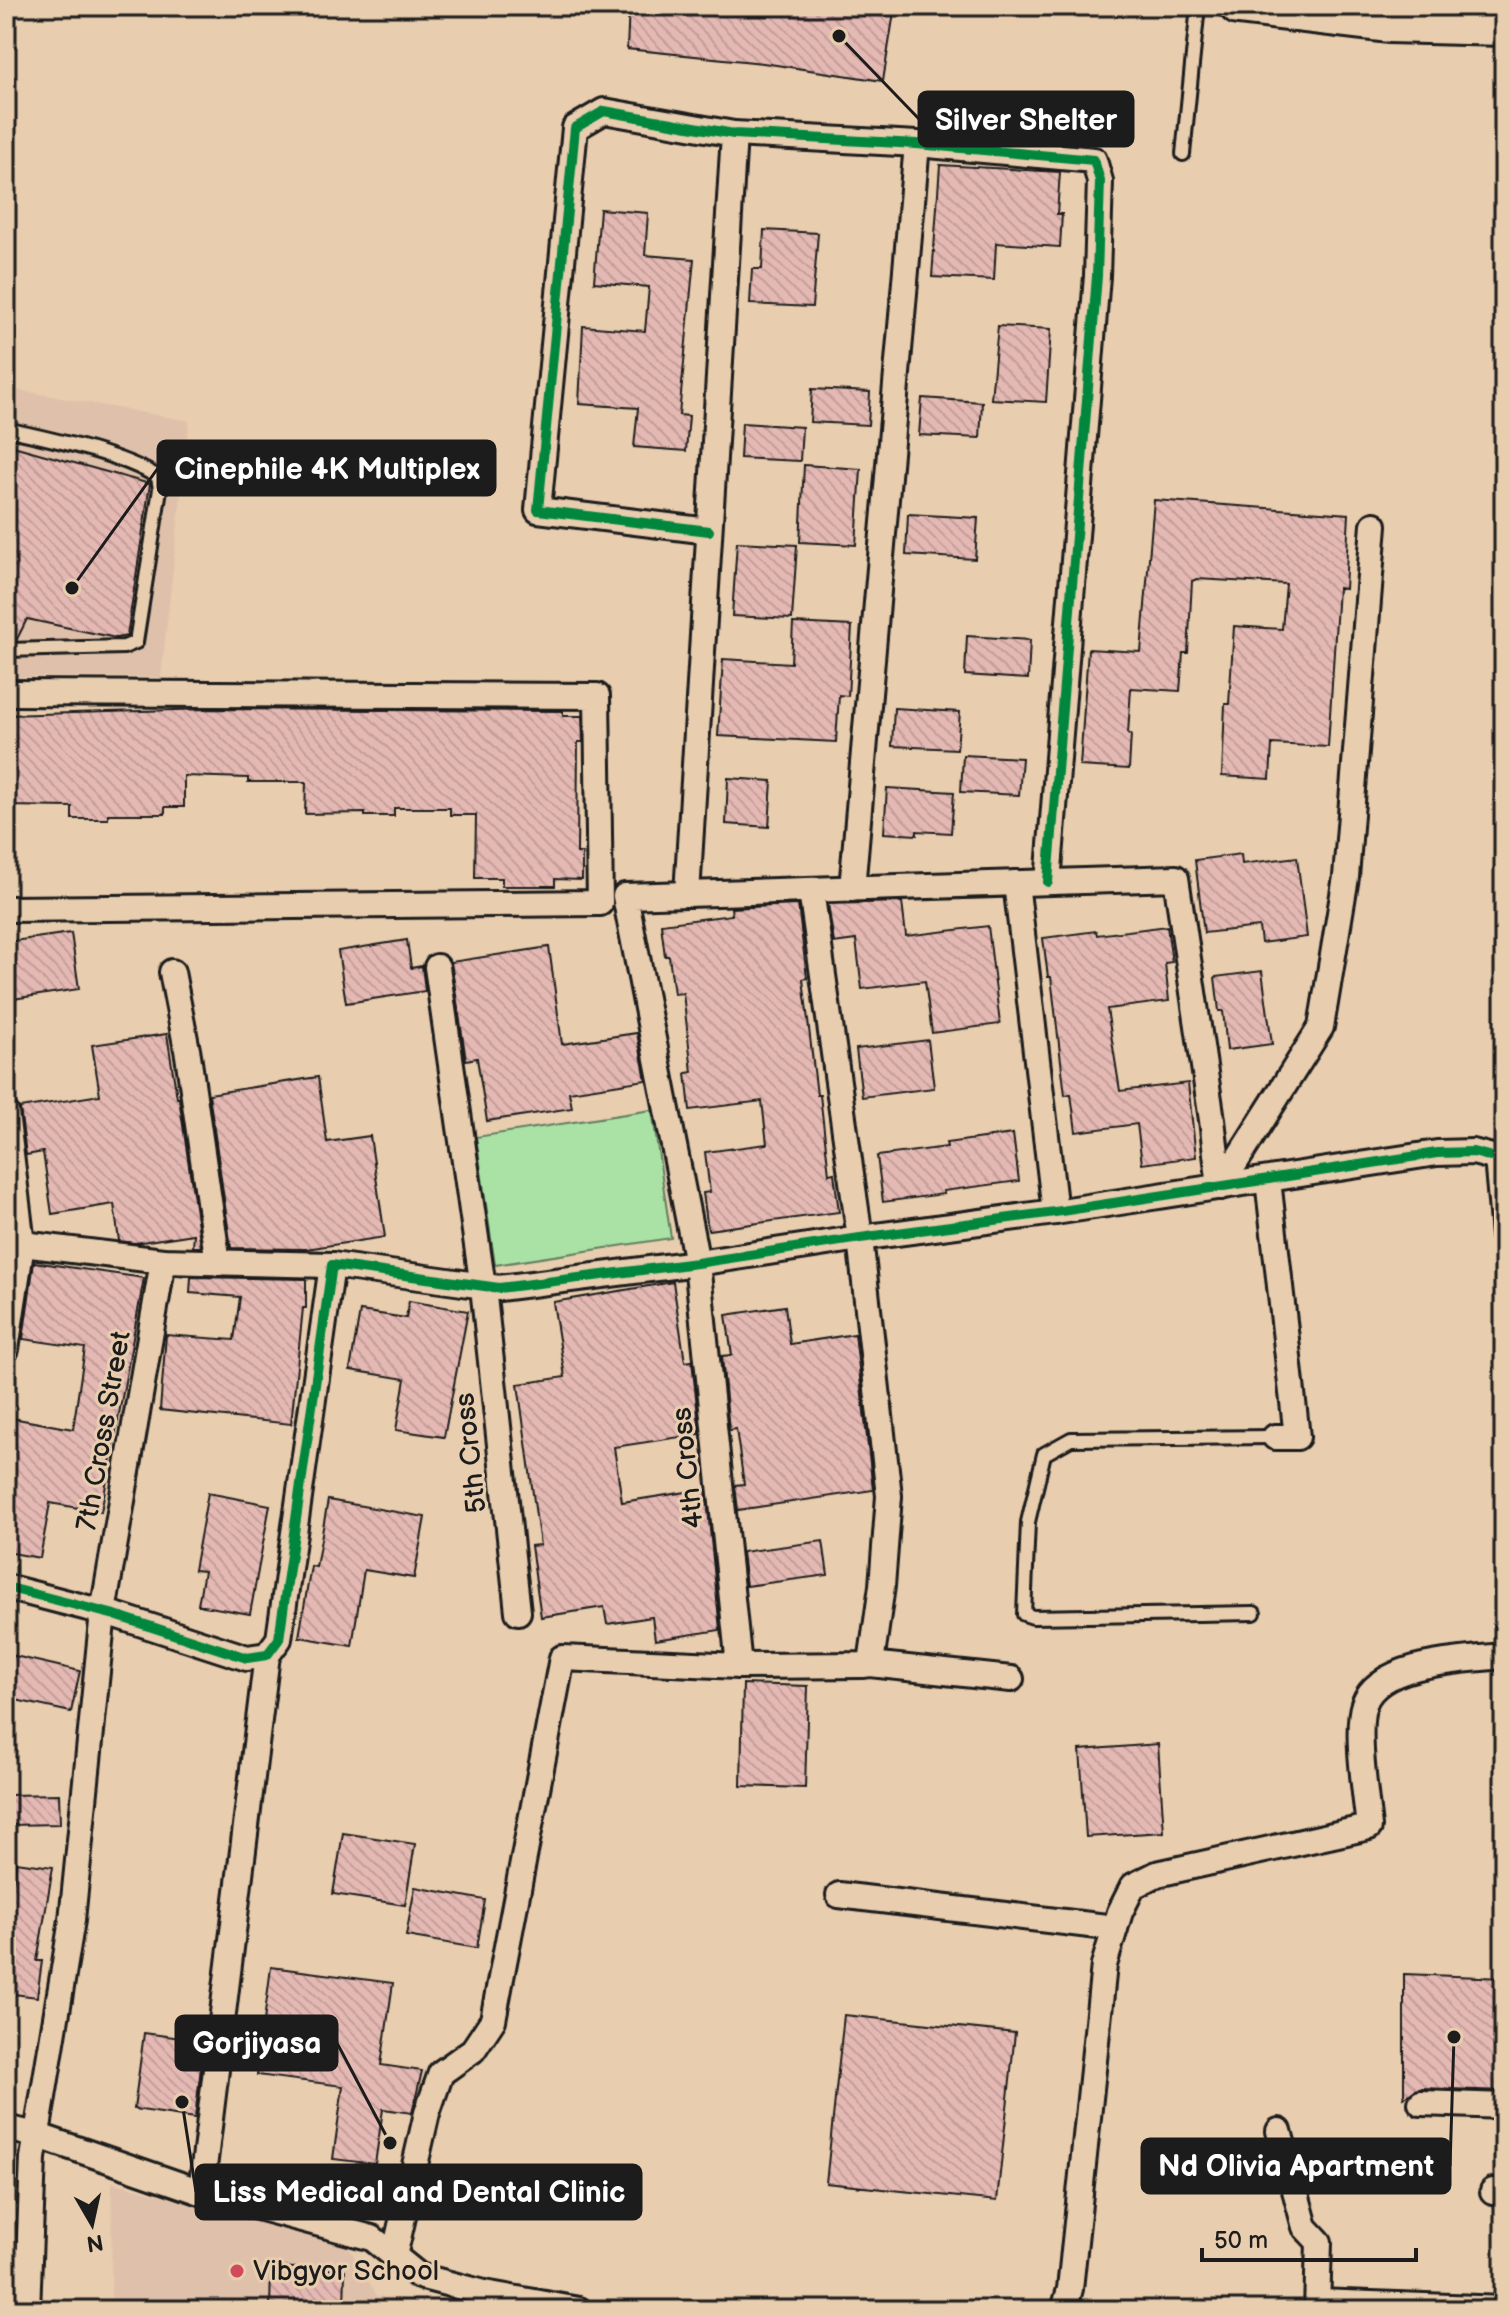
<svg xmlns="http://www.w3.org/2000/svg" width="1510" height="2316" font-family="'Balsamiq Sans',sans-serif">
<defs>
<pattern id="building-back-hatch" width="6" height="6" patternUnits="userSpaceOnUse" patternTransform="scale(2)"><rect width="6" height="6" fill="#e5b9b3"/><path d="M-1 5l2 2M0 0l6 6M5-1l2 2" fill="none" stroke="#c49e99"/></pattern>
</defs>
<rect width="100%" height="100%" fill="#e8cdaf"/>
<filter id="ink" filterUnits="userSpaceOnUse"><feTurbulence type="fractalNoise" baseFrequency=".0125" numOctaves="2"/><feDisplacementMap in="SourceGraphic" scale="16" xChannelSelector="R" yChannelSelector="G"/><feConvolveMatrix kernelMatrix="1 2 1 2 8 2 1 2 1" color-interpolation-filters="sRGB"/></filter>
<g filter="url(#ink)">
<g fill="#dfc0aa">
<path d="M6 388 189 421 161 677H6Z"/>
<path d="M112 2182 348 2246 377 2296 476 2306 475 2310H111Z"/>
</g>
<path fill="#aae2a6" stroke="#637f61" stroke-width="2" d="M652 1110 671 1238 495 1265 476 1137Z"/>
<g fill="url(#building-back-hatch)" stroke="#1c1c1c" stroke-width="2">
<path d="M629 6H895L883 81 763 63 627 49Z"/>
<path d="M940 165 1060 172 1057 214H1062L1060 247 996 243 994 280 932 277Z"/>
<path d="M600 209 648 213 645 255 694 259 679 415 689 416 686 451 634 447 638 408 579 404 583 326 645 331 649 287 594 282Z"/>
<path d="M764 230 818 233 812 307 750 304 752 269H762Z"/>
<path d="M998 326 1051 329 1046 402 991 399Z"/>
<path d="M812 389 870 392 868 425 810 422Z"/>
<path d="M922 398 982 402 980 438 919 435Z"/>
<path d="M742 423 802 427 800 461 740 458Z"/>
<path d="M6 444 150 484 127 636 116 638 27 619 16 641H6Z"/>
<path d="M804 465 861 469 856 545 800 542Z"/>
<path d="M1154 500 1349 514 1345 589 1338 588 1328 747 1272 744 1270 779 1222 776 1225 704H1229L1234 626 1282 629 1286 584 1197 579 1192 581 1188 653H1183L1180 691 1131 688 1128 734H1131L1129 769 1080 766 1088 649 1141 652Z"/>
<path d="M908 514 978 518 975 559 906 555Z"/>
<path d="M737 542 797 545 792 619 732 616Z"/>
<path d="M793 623 852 626 848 696 839 695 836 742 718 736 723 659 791 663Z"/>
<path d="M967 636 1030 640 1028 679 965 675Z"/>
<path d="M894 708 960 712 957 749 892 746Z"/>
<path d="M209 709 563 711V716H582L583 742H578L577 853H582V880L555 879V886H502V878H475L476 815H450V808H394V816H365V813L305 814 306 782H248V778L184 776V807H165V814H108V819H72V807L6 806V715Z"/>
<path d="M963 755 1022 758 1019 795 961 792Z"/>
<path d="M728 778 772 781 769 827 726 824Z"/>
<path d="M887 788 954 792 951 833 917 831V835L884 833Z"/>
<path d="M1241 854 1242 864 1297 857 1307 937 1261 943 1259 927 1204 933 1195 860Z"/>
<path d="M902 902 906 936 988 926 1000 1024 932 1033 925 981 862 989 856 940 834 943 828 904Z"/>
<path d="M798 905 807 978 803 979 817 1095H820L829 1174 834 1173 839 1212 708 1230 703 1193 710 1192 705 1152 767 1144 762 1101 690 1110 686 1073 692 1072 683 993 674 994 669 956H665L661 924 732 915 731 908Z"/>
<path d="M1167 926 1172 962 1165 963 1169 1001 1107 1009 1120 1091 1188 1083 1196 1157 1142 1164 1137 1124 1076 1132 1071 1094 1065 1095 1051 977H1048L1043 938 1096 931 1097 935Z"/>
<path d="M71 933 79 989 6 1000V942Z"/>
<path d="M407 940 411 968 422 966 425 991 346 1003 338 951Z"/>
<path d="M549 947 562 1044 637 1033 646 1080 569 1092 572 1108 487 1121 477 1058 466 1060 451 962Z"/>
<path d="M1262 971 1272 1044 1227 1050 1223 1011H1219L1215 977Z"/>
<path d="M167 1034 177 1098H179L201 1247H193L194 1234 135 1243 119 1241 114 1204 52 1214 43 1152 26 1155 20 1108 100 1095 92 1045Z"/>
<path d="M928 1040 934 1088 862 1097 856 1049Z"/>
<path d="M318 1077 327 1142 370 1136 385 1237 306 1249 231 1248 209 1094Z"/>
<path d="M1013 1134 1019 1181 943 1191 944 1194 883 1202 877 1156 947 1147 946 1143Z"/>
<path d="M34 1262 144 1278 101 1512 50 1503 40 1558 6 1552V1417L73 1429 85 1348 23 1339Z"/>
<path d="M191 1277 306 1279V1308H303L291 1424 160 1410 166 1335 234 1340 240 1297 190 1293Z"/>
<path d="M673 1282 685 1362 692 1361 700 1434 614 1447 622 1502 706 1489 720 1630 655 1640 652 1617 607 1624 604 1607 541 1617 531 1546 540 1545 518 1384 565 1377 553 1302Z"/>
<path d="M409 1301 468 1311 444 1437 396 1430 405 1379 350 1370 360 1311 406 1318Z"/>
<path d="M785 1306 790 1344 855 1334 873 1490 738 1510 735 1485 744 1484 736 1429 729 1430 722 1356 732 1355 726 1315Z"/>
<path d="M208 1493 270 1505 250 1614 198 1605 204 1571 194 1570Z"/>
<path d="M328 1500 425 1517 414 1578 364 1570 352 1646 299 1637 311 1566 316 1567Z"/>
<path d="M823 1541 828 1575 746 1586 742 1552Z"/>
<path d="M6 1654 80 1671 71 1712 6 1698Z"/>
<path d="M743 1684 808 1686 805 1788 741 1786Z"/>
<path d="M1158 1744 1164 1832 1086 1837 1080 1750Z"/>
<path d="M59 1794 60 1824 9 1825V1795Z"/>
<path d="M343 1833 415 1844 405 1905 333 1894Z"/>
<path d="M16 1862 53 1867 37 1961H42L37 1997 6 1993V1905H10Z"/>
<path d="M415 1887 485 1900 477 1948 406 1936Z"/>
<path d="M271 1967 393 1983 381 2065 422 2071 412 2113 383 2109 375 2164 333 2159 343 2086 257 2075Z"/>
<path d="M1404 1974 1504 1978V2091L1422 2088 1404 2097Z"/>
<path d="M844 2015 1015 2033 997 2201 826 2183Z"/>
<path d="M144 2033 204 2041 195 2118 134 2109Z"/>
<path d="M271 2267 345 2270 344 2310H270Z"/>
</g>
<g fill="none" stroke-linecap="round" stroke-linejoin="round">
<defs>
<g id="lane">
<path d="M1183 154 1198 6"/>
<path d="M6 429C50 439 119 453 158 477L160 489 136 642 124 647 6 650"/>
<path d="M1254 1613 1033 1617 1024 1614 1028 1522 1044 1454 1071 1439 1275 1437"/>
</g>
<g id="street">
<path d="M709 531 538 510 575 128 604 111 734 134 917 144 1094 160 1100 181 1097 276 1048 882"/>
<path d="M6 693 597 696 600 903 6 909"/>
<path d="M1016 883 1055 1212"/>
<path d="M852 889 917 144"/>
<path d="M687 894 734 134"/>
<path d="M437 967 483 1287 518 1612"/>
<path d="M172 972 188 1055 218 1263"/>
<path d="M6 1113 22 1244 6 1349"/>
<path d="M1497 1158 1504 1235"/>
<path d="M1268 1180 1297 1437H1275"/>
<path d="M1220 1187 1321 1027 1346 877 1374 525"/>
<path d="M6 1242 163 1261 332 1265"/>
<path d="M6 1587 115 1615 247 1658 267 1655 279 1639 332 1265 499 1288 697 1263 860 1238 1055 1212 1437 1153 1473 1152 1504 1160"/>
<path d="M870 1664 1011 1679"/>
<path d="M739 1666 697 1263 625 896 1176 878 1212 1120 1220 1187"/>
<path d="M839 1895 1115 1928"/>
<path d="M1421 2103 1504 2106"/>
<path d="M6 2128 36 2135 201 2192 372 2238 419 2276 484 2293 579 2310"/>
<path d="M1279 2131 1305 2227 1319 2242 1317 2310"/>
<path d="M1493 2191 1504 2192"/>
<path d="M201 2192 267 1655"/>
<path d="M394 2256 427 2113 441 2073 473 2050 493 2020 562 1658 739 1666 863 1665 870 1664 872 1656 882 1586 889 1496 860 1238 811 890"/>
<path d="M1318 2302 1504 2309"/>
<path d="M27 2310 33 2158 72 1920 103 1612 163 1261"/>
<path d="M1064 2310 1070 2289 1104 1965 1120 1912 1133 1886 1157 1874 1369 1827C1366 1798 1355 1730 1364 1704 1379 1661 1466 1660 1504 1656"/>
</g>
<path id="secondary" d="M1238 6 1388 24 1504 27"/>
</defs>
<use href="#lane" stroke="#1c1c1c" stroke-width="18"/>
<use href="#street" stroke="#1c1c1c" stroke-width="30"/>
<use href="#secondary" stroke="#1c1c1c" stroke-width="42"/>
<use href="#lane" stroke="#e8cdaf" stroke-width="12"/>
<use href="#street" stroke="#e8cdaf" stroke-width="24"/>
<use href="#secondary" stroke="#e8cdaf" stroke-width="36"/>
<defs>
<g id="cycleway">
<path d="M709 531 538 510 575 128 604 111 734 134 917 144 1094 160 1100 181 1097 276 1048 882"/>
<path d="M6 1587 115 1615 247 1658 267 1655 279 1639 332 1265 499 1288 697 1263 860 1238 1055 1212 1437 1153 1473 1152 1504 1160"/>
</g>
</defs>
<use href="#cycleway" stroke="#e8cdaf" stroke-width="15"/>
<use href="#cycleway" stroke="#00873e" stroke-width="10"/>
</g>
</g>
<circle fill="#d1495b" stroke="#e8cdaf" stroke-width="3" cx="237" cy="2271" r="8"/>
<g text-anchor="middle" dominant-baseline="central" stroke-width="6" stroke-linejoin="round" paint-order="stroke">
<g font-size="28" fill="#1c1c1c" stroke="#e8cdaf">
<text transform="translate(104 1431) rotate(-80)">7th Cross Street</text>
<text transform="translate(471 1453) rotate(-96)">5th Cross</text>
<text transform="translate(688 1468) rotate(-96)">4th Cross</text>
</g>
<g font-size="28" fill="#1c1c1c" stroke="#e8cdaf" text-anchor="start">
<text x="253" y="2271">Vibgyor School</text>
</g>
</g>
<path fill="none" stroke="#1c1c1c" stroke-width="3" d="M839 36L919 119M72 588L158 468M390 2143L337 2043M1454 2037L1450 2166M182 2102L196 2192"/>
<g fill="#1c1c1c" stroke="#e8cdaf" stroke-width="3">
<circle cx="839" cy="36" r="8"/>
<circle cx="72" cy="588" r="8"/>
<circle cx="390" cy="2143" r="8"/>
<circle cx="1454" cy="2037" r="8"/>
<circle cx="182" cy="2102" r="8"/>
</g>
<g fill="#1c1c1c" stroke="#1c1c1c" stroke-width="3">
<rect x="919" y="92" width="214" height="54" rx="8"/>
<rect x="158" y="441" width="337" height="54" rx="8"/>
<rect x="176" y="2016" width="161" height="54" rx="8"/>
<rect x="1142" y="2139" width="308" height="54" rx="8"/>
<rect x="196" y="2165" width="445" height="54" rx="8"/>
</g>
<g font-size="30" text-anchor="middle" font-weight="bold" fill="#fff">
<text x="1026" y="130">Silver Shelter</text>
<text x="327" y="479">Cinephile 4K Multiplex</text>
<text x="257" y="2053">Gorjiyasa</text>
<text x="1296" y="2176">Nd Olivia Apartment</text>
<text x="419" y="2202">Liss Medical and Dental Clinic</text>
</g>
<rect width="1510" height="2316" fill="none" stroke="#e8cdaf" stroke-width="32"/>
<rect x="16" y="16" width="1478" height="2284" fill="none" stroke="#1c1c1c" stroke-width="3" filter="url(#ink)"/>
<g transform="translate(92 2224) rotate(171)" stroke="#e8cdaf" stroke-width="6" paint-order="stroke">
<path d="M0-6L14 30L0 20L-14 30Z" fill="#1c1c1c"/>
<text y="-12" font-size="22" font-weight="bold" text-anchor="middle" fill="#1c1c1c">N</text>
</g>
<path d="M1202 2248v12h214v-12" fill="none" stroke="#1c1c1c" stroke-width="4"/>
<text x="1214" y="2248" font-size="24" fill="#1c1c1c" stroke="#e8cdaf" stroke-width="6" paint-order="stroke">50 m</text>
</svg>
